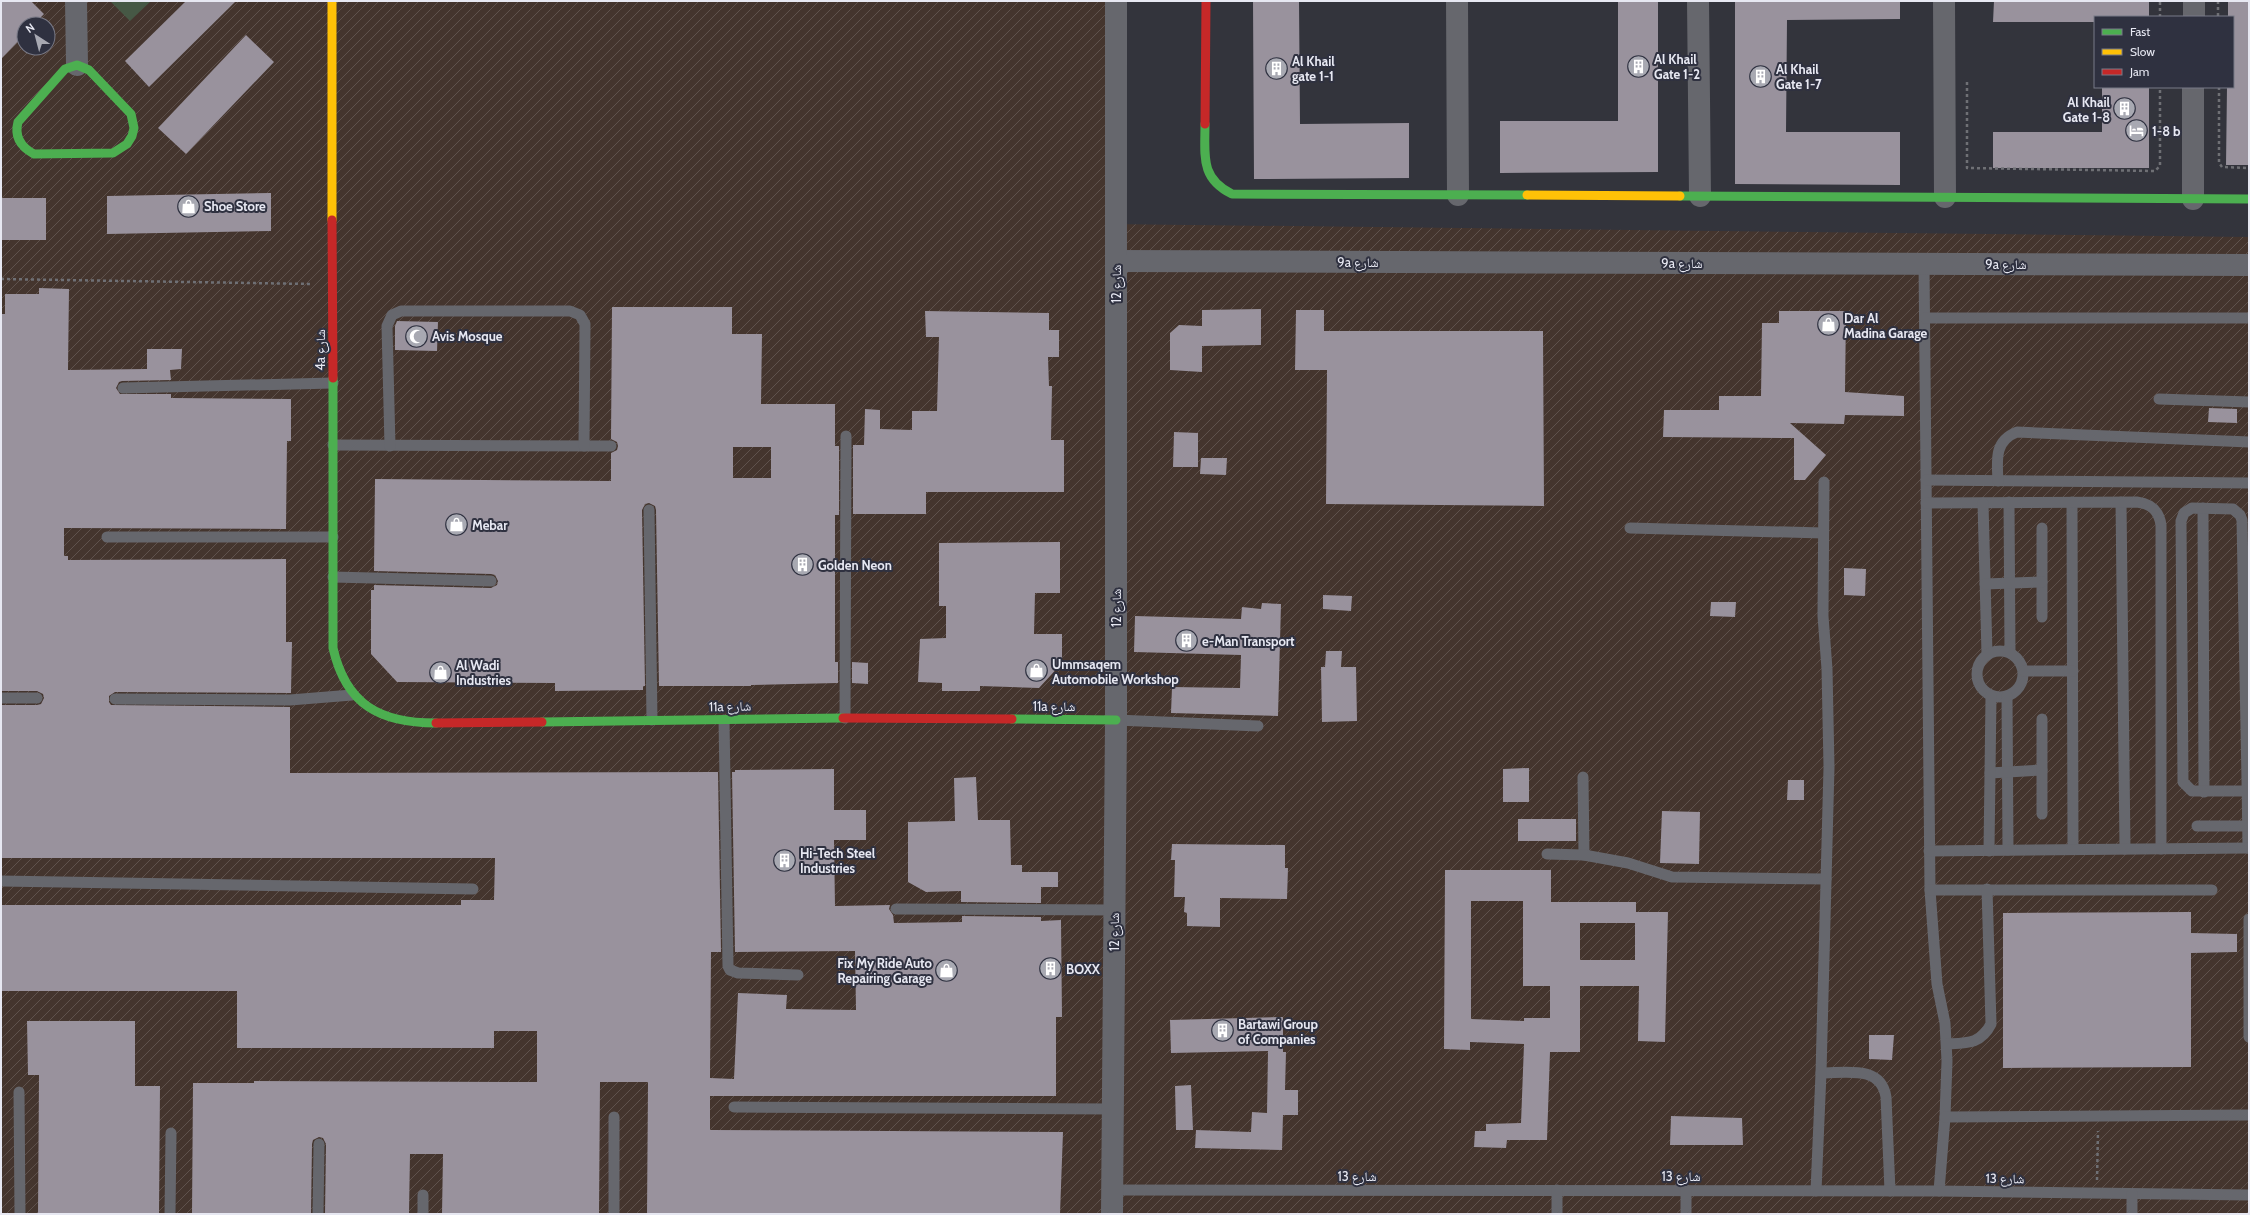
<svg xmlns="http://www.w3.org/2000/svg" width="2250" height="1215" font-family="Cabin,'Noto Naskh Arabic',sans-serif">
<defs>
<pattern id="industrial-furrows" width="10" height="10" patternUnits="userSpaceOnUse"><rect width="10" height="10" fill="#44352e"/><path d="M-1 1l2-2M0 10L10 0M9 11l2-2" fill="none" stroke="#5f524d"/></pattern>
</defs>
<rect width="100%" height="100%" fill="#33343c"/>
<path fill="url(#industrial-furrows)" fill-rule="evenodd" d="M1 1H1112L1107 224 2249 237V1214H1ZM24 24H48V48H24Z"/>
<path fill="#465845" d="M110 1H151L130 21Z"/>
<g fill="#99929d" fill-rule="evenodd">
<path d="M1 1H31L44 14 34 24H24V35L1 59Z"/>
<path d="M186 1H236L149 87 125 61Z"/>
<path d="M1253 1H1299L1300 124 1409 123V178L1254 179Z"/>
<path d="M1618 1H1658V172L1500 173V121H1618Z"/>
<path d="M1735 1H1900V19L1787 20 1786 132H1900V185L1735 184Z"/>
<path d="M1994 1H2149V17H2095V22H1993Z"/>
<path d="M2228 1H2249V165H2226L2227 87H2233V17H2228Z"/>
<path d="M246 35 274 62 186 154 158 128Z"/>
<path d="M2102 87H2149V168H1993V132H2102Z"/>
<path d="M271 193V231L107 234V196Z"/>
<rect x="1" y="198" width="45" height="42"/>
<path d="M39 288 69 289 68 370 147 369V349H182L181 369 170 370 171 380 122 381 119 382 116 388 120 394H171V398L291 399V441H287L286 529 64 528V556H68V560L286 559V642H292L291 693 115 692 109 696V702L111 705 290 707V773L718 772 721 952H711L710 1078 734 1079 738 993 787 995 786 1009 856 1010 855 951 735 952 732 772H735V770L834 769V810H866V840H834L835 906 890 905 889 909 893 915 894 923 962 922V916L1041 917V921L1061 920 1062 1017H1056V1096H710V1130L1063 1132 1060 1214H647L648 1082H600L599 1214H442L443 1154H410L409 1214H325L326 1144 323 1138 319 1137 313 1140 312 1144 311 1214H192L193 1083H254V1081L537 1082V1031H494V1048H237V991H1V905H461V900H494L495 858H1V705H37L41 704 44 698 43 694 37 691H1V314H5V294H39Z"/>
<path d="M612 307H732V334H762L761 404H835V446H839V515H835V662H838V683L751 685V686H659L656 510 655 506 649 503 645 504 642 510 645 686H643V690L555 691V683L397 682 371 654V590H374V585L491 588 497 585 498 581 495 575 491 574 374 571 375 479 611 481V453L617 450 618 446 617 442 611 439ZM733 447H771V478H733Z"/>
<path d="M1261 309V345L1202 346V372L1170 370V333L1179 325 1202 326V310Z"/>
<path d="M1296 310H1324V331H1543L1544 506 1326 504 1327 370H1295Z"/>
<path d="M925 311 1049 313V330H1059V357H1048L1049 386H1052L1051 440H1064V492H926V514H853V445H864L865 409 880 410V429L912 430V411H937L939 337H926Z"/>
<path d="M1779 311H1846L1845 392 1904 396V416L1845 415 1844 424 1790 423 1826 455 1805 480H1794V438L1663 437 1664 410H1719V396H1761L1762 323H1779Z"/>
<path d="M397 321 438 322 437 351 395 350V326Z"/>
<path d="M2209 408 2237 409V423L2208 422Z"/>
<path d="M1174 432 1198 433V467H1173Z"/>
<path d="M1201 458H1227L1226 475 1200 474Z"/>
<path d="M1060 542V593H1035L1034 634H1062V663L1039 688 980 686V691H942V683L918 682 920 639 946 638V606H939V543Z"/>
<path d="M1844 568 1866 569 1865 596 1844 595Z"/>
<path d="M1323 595 1352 596 1351 611 1323 609Z"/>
<path d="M1711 602H1736L1735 617 1710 616Z"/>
<path d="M1262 603 1281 604 1278 716 1171 713 1172 687 1240 688 1241 655 1134 652 1135 616 1241 619 1242 607 1261 609Z"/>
<path d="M1326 651H1342L1341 667H1356L1357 721 1322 722 1321 667H1325Z"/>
<path d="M852 662 868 663V684L852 683Z"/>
<path d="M1529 768V802H1503V769Z"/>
<path d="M976 777 978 820H1010L1011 865H1022V872H1058V887H1041V903L961 902V891L926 892 908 882V822L955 821 954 778Z"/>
<path d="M1788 780H1804V800H1787Z"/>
<path d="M1662 811 1700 812 1699 864 1660 863Z"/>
<rect x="1518" y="819" width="58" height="22"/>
<path d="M1172 844 1285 845V868H1288L1287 899 1220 898V927L1187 926V913L1184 912 1185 897H1174L1175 860H1171Z"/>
<path d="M1445 870H1551V902H1636V912H1668L1665 1042 1638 1041 1639 986H1580V1052H1550L1547 1140H1507L1506 1148 1474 1147 1475 1131H1486V1124L1521 1123 1524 1044 1470 1042V1050L1444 1049ZM1471 901H1523V986H1550V1018H1524V1021L1471 1019ZM1580 923H1635V960H1580Z"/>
<path d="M2191 912V933L2237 934V952L2191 953V1067L2003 1068V913Z"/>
<path d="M1283 1017V1052H1286L1285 1090H1298V1115H1283L1282 1150 1195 1148 1196 1130 1251 1132 1252 1112 1267 1113 1268 1051 1171 1053 1170 1020Z"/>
<path d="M27 1021H135V1086H160L159 1214H38L39 1075H28Z"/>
<path d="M1869 1035H1894L1892 1060 1869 1059Z"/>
<path d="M1191 1085 1193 1130H1176L1175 1086Z"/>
<path d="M1671 1116 1742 1118 1743 1145H1670Z"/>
</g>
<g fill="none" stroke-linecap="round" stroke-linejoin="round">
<g stroke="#6f7075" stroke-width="2.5" stroke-dasharray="3 3" stroke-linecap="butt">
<path d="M2218 1V17"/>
<path d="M2160 17V1"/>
<path d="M1967 82V168L2155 171 2160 166V87"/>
<path d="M2219 87V163L2222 167 2249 168"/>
<path d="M1 279 312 284"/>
<path d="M2097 1180 2098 1131"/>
</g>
<g stroke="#66676d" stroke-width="11">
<path d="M1924 264 1930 890 1937 984 1945 1023 1947 1061 1945 1117 1939 1191"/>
<path d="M1925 318H2249"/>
<path d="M123 388 333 383"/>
<path d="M2159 399 2249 402"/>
<path d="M333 445 611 446"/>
<path d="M390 446 387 326 392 315 401 311H570L580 315 585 324 584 446"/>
<path d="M1926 480 2249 483"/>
<path d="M1998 481C1997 460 1994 441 2017 432L2249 442"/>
<path d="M2009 502 2010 652"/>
<path d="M2072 502 2073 849"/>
<path d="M2121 502 2125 849"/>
<path d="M1926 503 2137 502C2152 504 2159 511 2161 525V849"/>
<path d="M1983 503 1987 654"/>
<path d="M2203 508 2204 792"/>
<path d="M649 510 652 720"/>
<path d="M1630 528 1823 533"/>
<path d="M2042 528V617"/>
<path d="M107 537H333"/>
<path d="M333 577 491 581"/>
<path d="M1985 584 2042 582"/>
<circle cx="2000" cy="674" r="23"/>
<path d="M2024 671H2073"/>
<path d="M2007 696 2008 850"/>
<path d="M1 698H37"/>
<path d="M115 699 290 700 352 695"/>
<path d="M845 718 846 436"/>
<path d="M724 720 728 966 730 970 738 973 798 975"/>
<path d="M1116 720 1258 726"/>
<path d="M1990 773 2042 770"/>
<path d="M1583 777 1584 855"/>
<path d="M2248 791H2192L2183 782 2181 521 2184 513 2192 508 2233 509 2240 515 2242 520 2247 780 2248 848"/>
<path d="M2042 814V719"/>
<path d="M2197 826H2248"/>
<path d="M1929 851 2249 848"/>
<path d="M1989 851 1991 696"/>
<path d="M1547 854 1584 855 1628 863 1672 877 1826 879"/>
<path d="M1 881 473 889"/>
<path d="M1930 890H2212"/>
<path d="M896 909 1115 910"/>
<path d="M2249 919V1037"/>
<path d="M1947 1044C1967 1043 1981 1044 1991 1024L1987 889"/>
<path d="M1821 1073C1846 1073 1881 1065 1886 1097L1890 1191"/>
<path d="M19 1092 20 1214"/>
<path d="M734 1107 1113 1109"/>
<path d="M614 1117V1214"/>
<path d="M1945 1117 2249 1115"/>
<path d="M1112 1190 1939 1191 2249 1195"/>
<path d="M1686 1190V1214"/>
<path d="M1816 1191 1821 1073 1829 767 1827 669 1823 616 1824 482"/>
<path d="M2132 1194V1214"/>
<path d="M423 1195V1214"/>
<path d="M170 1214 171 1133"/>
<path d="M318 1214 319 1144"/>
<path d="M1557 1214V1190"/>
</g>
<g stroke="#66676d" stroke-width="22">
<path d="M76 1 77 65"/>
<path d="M1457 1 1458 195"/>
<path d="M1698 1 1700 196"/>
<path d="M1944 1 1945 197"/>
<path d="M2194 17V1"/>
<path d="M2193 199V87"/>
<path d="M1116 261 2249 265"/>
<path d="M1112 1214 1116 720V1"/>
</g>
<g stroke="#4caf50" stroke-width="9">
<path d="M77 65 89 70 131 114 134 128 132 136 127 144 113 153 34 154C21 147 14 137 18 122L65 69Z"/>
<path d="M1205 124C1205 156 1200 178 1232 194L1527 195"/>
<path d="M1680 196 2249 199"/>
<path d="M333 378V648C346 705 380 723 436 723"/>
<path d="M1012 719 1116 720"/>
<path d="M542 722 843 718"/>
</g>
<g stroke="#ffc107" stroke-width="9">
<path d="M332 1V220"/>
<path d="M1527 195 1680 196"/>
</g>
<g stroke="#c62828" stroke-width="9">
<path d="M1205 124 1206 1"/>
<path d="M332 220 333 378"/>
<path d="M843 718 1012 719"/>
<path d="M436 723 542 722"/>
</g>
</g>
<defs>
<symbol id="building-disc" viewBox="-11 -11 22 22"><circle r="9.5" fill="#a8a9b2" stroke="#2f3140"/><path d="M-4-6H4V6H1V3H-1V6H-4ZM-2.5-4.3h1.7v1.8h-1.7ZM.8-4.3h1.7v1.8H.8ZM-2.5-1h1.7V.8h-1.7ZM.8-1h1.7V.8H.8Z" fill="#fff"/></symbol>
<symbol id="hotel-disc" viewBox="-11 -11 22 22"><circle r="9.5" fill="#a8a9b2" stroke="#2f3140"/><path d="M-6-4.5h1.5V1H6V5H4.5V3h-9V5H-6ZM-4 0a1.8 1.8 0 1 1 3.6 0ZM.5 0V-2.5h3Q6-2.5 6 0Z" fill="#fff"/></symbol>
<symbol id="shop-disc" viewBox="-11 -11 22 22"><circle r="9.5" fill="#a8a9b2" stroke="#2f3140"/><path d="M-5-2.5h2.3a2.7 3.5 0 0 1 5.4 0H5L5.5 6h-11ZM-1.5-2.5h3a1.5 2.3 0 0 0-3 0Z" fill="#fff"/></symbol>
<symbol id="mosque-disc" viewBox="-11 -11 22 22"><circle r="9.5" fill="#a8a9b2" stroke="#2f3140"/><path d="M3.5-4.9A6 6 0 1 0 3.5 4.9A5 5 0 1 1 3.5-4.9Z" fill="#fff"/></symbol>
</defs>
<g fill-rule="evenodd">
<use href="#building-disc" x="1626" y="54" width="25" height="25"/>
<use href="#building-disc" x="1264" y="56" width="25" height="25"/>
<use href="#building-disc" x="1748" y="64" width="25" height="25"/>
<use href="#building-disc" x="2112" y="96" width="25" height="25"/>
<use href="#hotel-disc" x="2124" y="118" width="25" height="25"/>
<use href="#shop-disc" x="176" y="194" width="25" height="25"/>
<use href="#shop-disc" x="1816" y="312" width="25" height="25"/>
<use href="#mosque-disc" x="404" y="324" width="25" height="25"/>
<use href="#shop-disc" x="444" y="512" width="25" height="25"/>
<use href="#building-disc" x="790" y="552" width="25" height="25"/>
<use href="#building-disc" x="1174" y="628" width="25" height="25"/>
<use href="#shop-disc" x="1024" y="658" width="25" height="25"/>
<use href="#shop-disc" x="428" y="660" width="25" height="25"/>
<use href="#building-disc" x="772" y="848" width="25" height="25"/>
<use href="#building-disc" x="1038" y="956" width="25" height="25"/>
<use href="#shop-disc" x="934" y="958" width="25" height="25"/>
<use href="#building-disc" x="1210" y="1018" width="25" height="25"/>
</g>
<g text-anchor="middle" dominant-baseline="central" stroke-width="4" stroke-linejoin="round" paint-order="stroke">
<g font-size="13" font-weight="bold" fill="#e7e8f2" stroke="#2f3140" text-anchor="start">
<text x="1654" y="59">Al Khail<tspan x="1654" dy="15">Gate 1-2</tspan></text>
<text x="1292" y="61">Al Khail<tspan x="1292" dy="15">gate 1-1</tspan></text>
<text x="1776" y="69">Al Khail<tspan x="1776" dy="15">Gate 1-7</tspan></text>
<text x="2110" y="102" text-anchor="end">Al Khail<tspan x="2110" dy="15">Gate 1-8</tspan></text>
<text x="2152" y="131">1-8 b</text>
<text x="204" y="206">Shoe Store</text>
<text x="1844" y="318">Dar Al<tspan x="1844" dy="15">Madina Garage</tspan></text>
<text x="432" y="336">Avis Mosque</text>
<text x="472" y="525">Mebar</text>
<text x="818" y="565">Golden Neon</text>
<text x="1202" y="641">e-Man Transport</text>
<text x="1052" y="664">Ummsaqem<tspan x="1052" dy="15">Automobile Workshop</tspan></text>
<text x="456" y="665">Al Wadi<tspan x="456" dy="15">Industries</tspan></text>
<text x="800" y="853">Hi-Tech Steel<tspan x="800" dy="15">Industries</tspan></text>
<text x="932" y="963" text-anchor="end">Fix My Ride Auto<tspan x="932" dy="15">Repairing Garage</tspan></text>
<text x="1066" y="969">BOXX</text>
<text x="1238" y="1024">Bartawi Group<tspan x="1238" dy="15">of Companies</tspan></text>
</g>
<g font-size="13" fill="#e7e8f2" stroke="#2f3140">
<text x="1358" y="262">9a شارع</text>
<text x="1682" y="263">9a شارع</text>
<text x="2006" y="264">9a شارع</text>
<text transform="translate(1116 284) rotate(-90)">شارع 12</text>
<text transform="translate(320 350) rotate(-90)">4a شارع</text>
<text transform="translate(1116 608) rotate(-90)">شارع 12</text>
<text transform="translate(730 706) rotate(-1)">11a شارع</text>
<text x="1054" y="706">11a شارع</text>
<text transform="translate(1114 932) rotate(-90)">شارع 12</text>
<text x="1357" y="1176">شارع 13</text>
<text x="1681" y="1176">شارع 13</text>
<text transform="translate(2005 1178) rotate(1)">شارع 13</text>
</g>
</g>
<rect width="2250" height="1215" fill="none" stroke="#e7e8f2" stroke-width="4"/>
<rect x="2094" y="16" width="140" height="72" fill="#2f3140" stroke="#797a87"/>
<rect x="2102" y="29" width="20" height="6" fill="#4caf50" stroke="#797a87"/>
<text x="2130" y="36" font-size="12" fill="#e7e8f2">Fast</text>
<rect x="2102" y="49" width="20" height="6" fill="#ffc107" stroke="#797a87"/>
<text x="2130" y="56" font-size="12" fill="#e7e8f2">Slow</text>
<rect x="2102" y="69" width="20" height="6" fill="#c62828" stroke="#797a87"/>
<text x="2130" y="76" font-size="12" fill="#e7e8f2">Jam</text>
<g transform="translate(36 36) rotate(324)"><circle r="19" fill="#2f3140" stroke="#797a87"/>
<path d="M0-3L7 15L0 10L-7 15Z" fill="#a8a9b2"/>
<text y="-6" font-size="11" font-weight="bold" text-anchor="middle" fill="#e7e8f2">N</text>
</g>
</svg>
